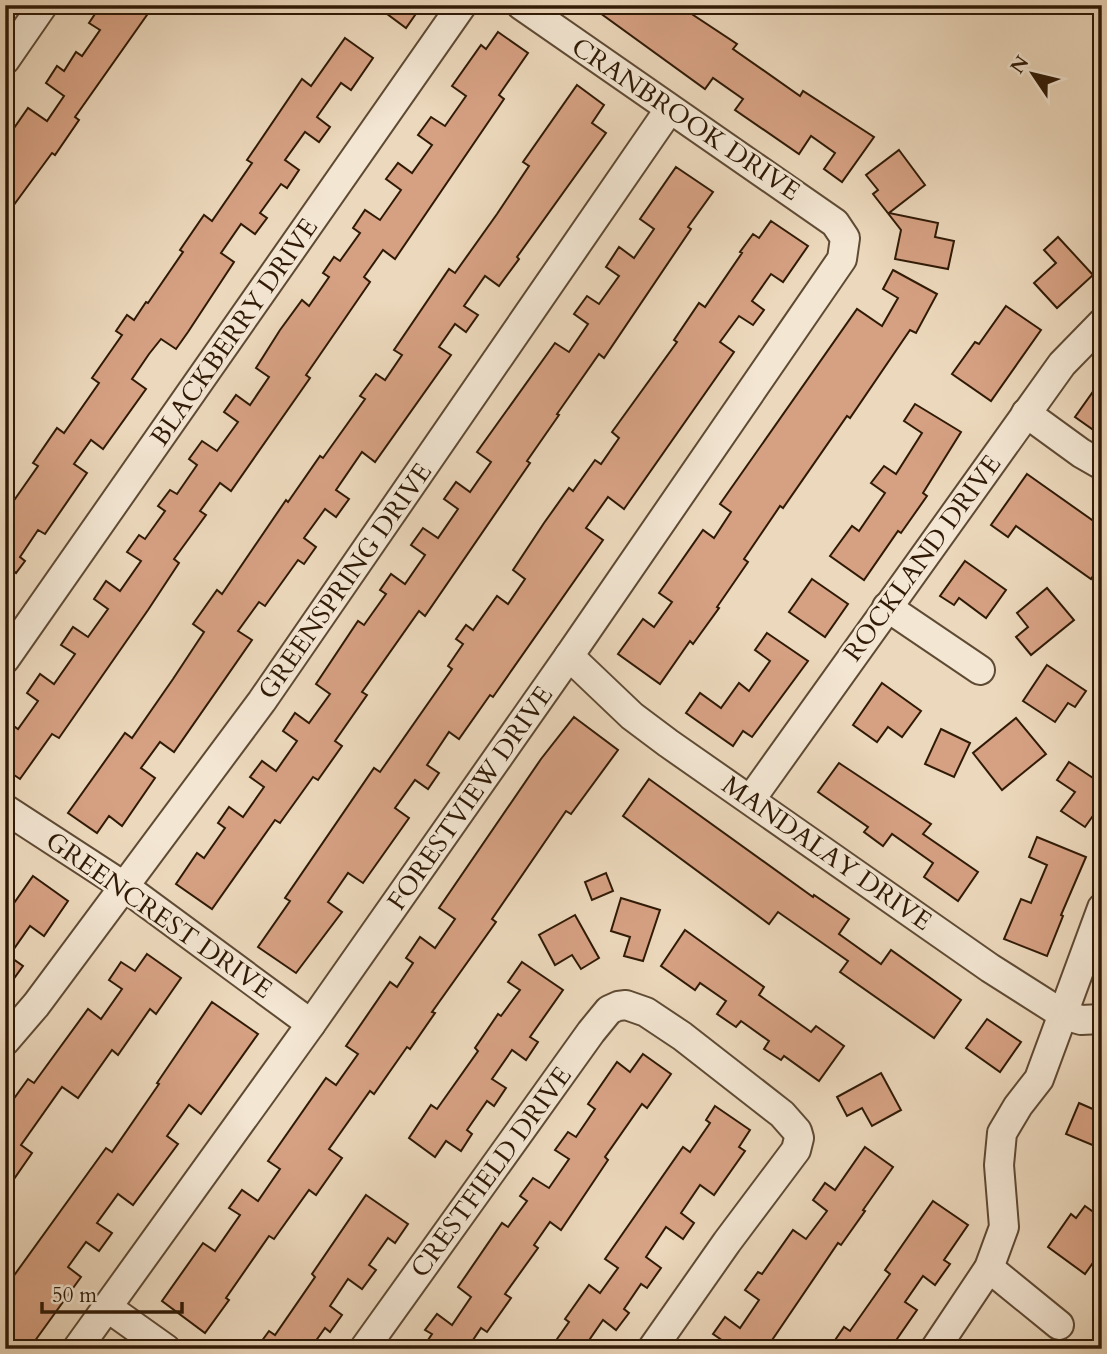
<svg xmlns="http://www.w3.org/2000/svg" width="1107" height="1354" font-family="Cardo,serif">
<rect width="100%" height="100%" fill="#ecd8bc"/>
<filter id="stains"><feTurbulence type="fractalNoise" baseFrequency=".00286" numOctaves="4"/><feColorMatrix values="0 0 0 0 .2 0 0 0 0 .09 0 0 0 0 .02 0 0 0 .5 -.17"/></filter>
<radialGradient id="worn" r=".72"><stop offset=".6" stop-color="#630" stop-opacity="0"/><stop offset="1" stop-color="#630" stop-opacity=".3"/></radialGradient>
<g fill="#d6a183" stroke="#301a06" stroke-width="2">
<path d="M101 5H154L75 117 79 120 55 155 52 153 5 217V141L28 108 47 121 64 96 46 83 57 66 64 71 76 52 82 56 100 30 89 23Z"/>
<path d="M375 5H422L406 28Z"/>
<path d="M589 5H678L737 44 733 49 800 96 803 91 874 137 842 182 824 169 835 153 811 136 799 154 735 110 743 99 713 78 705 89Z"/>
<path d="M498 32 528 53 499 95 504 99 395 259 383 250 364 277 370 282 306 375 310 378 231 491 220 483 200 511 206 515 174 559 179 563 148 610 59 738 52 734 20 779 5 769V720L18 729 38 701 27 693 40 674 54 684 75 654 61 645 73 627 88 637 108 609 94 599 106 581 120 591 141 561 127 552 139 535 145 539 165 511 158 506 170 490 177 494 197 465 189 459 202 441 217 451 238 422 224 412 236 395 250 405 269 377 256 368 280 330 302 300 309 306 329 277 323 273 334 257 340 261 360 233 353 228 365 210 380 220 401 190 386 179 398 163 412 173 432 145 418 135 431 117 445 126 466 96 452 86 481 45 486 49Z"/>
<path d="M345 38 373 58 351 90 341 83 317 117 330 127 319 142 305 132 285 160 299 170 287 188 281 184 260 213 267 218 255 234 241 224 221 253 234 262 188 332 176 349 161 339 149 354 132 379 146 389 103 449 91 440 74 464 87 473 45 534 38 530 20 557 25 561 16 573 11 569 5 577V524L13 513 8 509 38 466 33 463 57 428 64 433 99 383 92 378 122 335 116 331 127 315 134 320 146 302 148 303 183 252 180 250 204 215 212 221 252 163 247 160 302 79 311 86Z"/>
<path d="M577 85 604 105 592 123 606 133 517 257 519 259 499 286 485 276 464 306 478 315 466 332 455 324 439 347 451 355 375 462 362 452 336 490 349 499 336 517 325 509 304 538 316 547 304 564 298 560 265 606 259 602 238 631 252 640 174 752 160 742 141 768 155 778 122 826 109 816 97 833 68 813 125 733 132 738 173 679 204 632 193 624 217 590 222 594 286 500 288 502 320 456 323 458 365 399 360 396 376 374 385 380 402 355 394 350 449 269 455 273 497 214 529 166 523 162Z"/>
<path d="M899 150 925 185 889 213 938 223 935 237 954 241 948 269 895 259 901 230 873 194 878 190 866 175Z"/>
<path d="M676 167 713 192 688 227 691 229 604 358 599 354 557 414 559 415 527 461 530 463 425 616 419 611 362 692 367 695 335 741 342 746 318 780 313 777 280 823 275 820 212 909 176 884 197 853 204 858 225 828 218 823 229 807 243 817 264 787 250 777 262 761 276 771 297 741 283 731 295 713 309 723 330 694 316 684 358 621 364 625 386 594 380 590 391 574 405 584 425 555 411 545 423 528 438 538 458 509 444 499 456 482 470 492 491 462 477 452 555 343 569 352 588 324 574 314 587 296 599 304 619 276 606 267 619 247 634 258 654 229 640 219Z"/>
<path d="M771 221 808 246 783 282 771 274 752 301 764 310 753 325 739 316 720 342 734 352 624 509 608 497 586 528 603 540 493 697 490 695 459 739 449 732 427 765 439 773 428 789 415 780 395 808 409 818 363 883 348 873 328 902 342 912 296 973 258 947 290 901 285 898 374 768 380 772 452 669 448 666 463 644 456 639 466 625 473 630 497 596 508 604 525 579 513 570 544 523 569 488 573 491 595 460 601 464 619 438 612 432 677 342 674 340 699 303 705 307 742 253 740 252 753 234 759 238Z"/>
<path d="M1058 237 1093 275 1057 308 1034 283 1056 263 1044 250Z"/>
<path d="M893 270 937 294 916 333 910 330 850 418 847 416 783 508 780 506 744 559 748 562 717 607 719 608 693 644 690 641 660 684 618 654 643 619 654 627 672 602 659 593 703 530 714 538 731 512 720 504 857 309 882 326 898 298 883 289Z"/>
<path d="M1006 306 1041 330 991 401 952 374 975 342 979 344Z"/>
<path d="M1102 379V436L1075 417Z"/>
<path d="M915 404 961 432 923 493 927 496 901 533 898 531 864 580 830 556 852 526 859 531 885 493 871 483 884 466 896 474 922 433 904 421Z"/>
<path d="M1027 474 1102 527V563L1091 579 1016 526 1008 537 991 525Z"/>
<path d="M965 561 1006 590 986 618 959 598 954 605 940 596Z"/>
<path d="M812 579 848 604 825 637 789 612Z"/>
<path d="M1047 588 1074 620 1031 655 1016 637 1028 627 1017 613Z"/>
<path d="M767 633 808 661 752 737 743 731 733 746 686 713 700 693 721 708 739 683 749 691 770 661 755 650Z"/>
<path d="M1047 665 1086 691 1075 707 1068 703 1055 722 1023 701Z"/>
<path d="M882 683 921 711 902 737 888 727 877 742 853 725Z"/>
<path d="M574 717 618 750 571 814 566 811 492 919 496 922 432 1012 435 1013 410 1049 407 1047 374 1094 370 1091 329 1149 342 1158 316 1195 309 1190 274 1239 269 1236 226 1298 229 1300 205 1333 162 1301 203 1243 215 1251 240 1215 229 1208 242 1190 258 1201 280 1169 268 1161 326 1078 336 1085 358 1054 346 1046 390 982 397 987 413 963 406 958 420 937 435 948 455 919 439 908 541 759Z"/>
<path d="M1016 718 1046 754 1002 790 973 753Z"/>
<path d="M941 729 970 743 954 777 925 764Z"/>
<path d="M1069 762 1102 784V803L1085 827 1061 811 1075 792 1057 780Z"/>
<path d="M839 763 931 824 923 834 978 872 958 901 924 877 933 863 892 834 883 846 864 832 868 827 818 792Z"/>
<path d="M649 779 813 897 814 895 849 919 839 934 881 964 891 950 961 1000 934 1038 840 972 848 961 778 912 769 924 623 816Z"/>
<path d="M1037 837 1086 857 1061 915 1063 916 1047 956 1004 939 1021 899 1031 903 1047 865 1029 857Z"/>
<path d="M606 873 613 891 592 900 585 882Z"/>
<path d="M33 876 68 901 44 936 30 926 9 956 23 966 5 991V916Z"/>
<path d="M621 898 660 910 643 961 624 956 630 937 611 931Z"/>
<path d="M575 915 599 958 581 969 572 955 555 965 539 935Z"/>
<path d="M685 930 764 987 759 995 811 1032 816 1026 844 1046 819 1081 784 1056 781 1060 764 1049 769 1041 741 1021 736 1027 717 1014 726 1001 700 983 695 990 661 966Z"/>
<path d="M147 954 181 978 156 1014 150 1009 118 1055 112 1050 78 1098 62 1087 21 1145 32 1153 5 1192V1111L28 1079 34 1083 88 1009 101 1019 122 989 109 980 121 962 135 971Z"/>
<path d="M522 962 563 990 530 1037 538 1042 526 1060 512 1050 492 1079 506 1088 494 1106 487 1101 467 1130 472 1134 461 1151 446 1141 435 1157 409 1138 431 1105 437 1109 478 1051 475 1048 498 1014 501 1016 520 990 508 982Z"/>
<path d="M212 1002 258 1034 201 1114 189 1105 167 1136 178 1144 133 1205 118 1194 97 1223 112 1233 99 1251 86 1242 68 1267 81 1277 29 1349H5V1288L106 1148 112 1152 159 1084 157 1083Z"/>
<path d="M987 1019 1021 1042 1000 1072 966 1048Z"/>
<path d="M643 1054 671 1074 647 1108 642 1104 605 1157 608 1160 561 1230 550 1222 534 1245 538 1248 505 1294 511 1298 487 1332 481 1328 467 1349H422L432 1334 425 1330 437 1314 452 1325 471 1297 458 1287 502 1223 508 1227 527 1201 520 1196 533 1178 549 1188 569 1159 555 1150 568 1132 576 1137 595 1109 588 1104 617 1062 630 1072Z"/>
<path d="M881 1073 901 1110 872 1126 862 1108 847 1116 837 1097Z"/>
<path d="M1079 1103 1102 1113V1149L1066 1134Z"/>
<path d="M715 1106 750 1130 739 1147 745 1151 714 1195 700 1185 681 1213 694 1223 683 1239 666 1227 646 1257 661 1268 647 1288 641 1284 624 1309 629 1313 616 1330 603 1320 583 1349H550L569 1322 565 1319 589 1285 600 1293 618 1268 605 1259 683 1147 690 1152 710 1123 706 1120Z"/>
<path d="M865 1147 893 1167 863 1210 865 1211 841 1245 838 1243 766 1349H735L713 1334 725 1317 740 1328 759 1300 745 1290 758 1272 762 1274 793 1230 806 1239 827 1211 813 1200 825 1183 835 1190Z"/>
<path d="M366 1195 408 1224 395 1243 388 1238 369 1265 376 1270 362 1289 348 1279 330 1306 342 1315 330 1332 325 1328 310 1349H256L269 1331 275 1335 315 1277 312 1274Z"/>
<path d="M933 1201 968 1225 944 1260 950 1264 935 1285 923 1276 905 1302 917 1310 890 1349H829L844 1327 850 1331 890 1274 885 1270Z"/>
<path d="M1085 1206 1102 1218V1250L1085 1274 1048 1247 1071 1214 1076 1218Z"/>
</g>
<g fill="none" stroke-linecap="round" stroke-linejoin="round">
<defs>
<g id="minor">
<path d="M5 60 43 5"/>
<path d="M1026 413 1081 453 1102 465"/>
<path d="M887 607 980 670"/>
<path d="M569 656 632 716 668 743 990 968 1064 1015 1081 1020 1102 1019"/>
<path d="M5 659 462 5"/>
<path d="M751 799 1062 364 1102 323"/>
<path d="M5 809 125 887 311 1024"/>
<path d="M5 1041 36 1005 262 701 669 110"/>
<path d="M989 1268 1059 1325"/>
<path d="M107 1307 166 1349"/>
<path d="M77 1349 311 1024 569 656 842 259 845 238 835 223 521 5"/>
<path d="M364 1349 591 1032 609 1010 618 1006 626 1005 646 1012 682 1036 782 1114 797 1131 799 1138 796 1150 727 1242 652 1349"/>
<path d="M935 1349 989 1268 1004 1227 999 1165 1002 1133 1018 1106 1039 1079 1102 908"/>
</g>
</defs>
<use href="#minor" stroke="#5f4a34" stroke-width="32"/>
<use href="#minor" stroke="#f3e6d3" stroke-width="28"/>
</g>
<g text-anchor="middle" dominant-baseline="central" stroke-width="6" stroke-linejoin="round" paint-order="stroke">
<g font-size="26" fill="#301a06" stroke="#f3e6d3">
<text transform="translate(686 119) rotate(34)">CRANBROOK DRIVE</text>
<text transform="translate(234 332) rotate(-55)">BLACKBERRY DRIVE</text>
<text transform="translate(922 558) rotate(-54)">ROCKLAND DRIVE</text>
<text transform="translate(345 581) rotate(-55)">GREENSPRING DRIVE</text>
<text transform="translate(470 798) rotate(-55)">FORESTVIEW DRIVE</text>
<text transform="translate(827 853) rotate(35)">MANDALAY DRIVE</text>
<text transform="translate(159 915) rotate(35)">GREENCREST DRIVE</text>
<text transform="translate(491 1172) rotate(-54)">CRESTFIELD DRIVE</text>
</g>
</g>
<rect width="1107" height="1354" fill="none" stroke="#ecd8bc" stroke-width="28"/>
<rect x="7" y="7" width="1093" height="1340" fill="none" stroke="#301a06" stroke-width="3.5"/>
<rect x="14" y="14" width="1079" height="1326" fill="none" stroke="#301a06" stroke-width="2"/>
<g transform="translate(1033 74) rotate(305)" stroke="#f3e6d3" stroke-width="5" paint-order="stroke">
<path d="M0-5L12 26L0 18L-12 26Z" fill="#301a06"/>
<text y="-10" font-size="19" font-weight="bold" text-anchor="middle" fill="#301a06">N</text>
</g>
<path d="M42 1302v10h140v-10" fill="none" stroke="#301a06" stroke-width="3.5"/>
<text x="52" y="1302" font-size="21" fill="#301a06" stroke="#f3e6d3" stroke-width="5" paint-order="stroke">50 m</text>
<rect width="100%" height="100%" filter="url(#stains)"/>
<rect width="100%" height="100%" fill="url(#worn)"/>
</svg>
